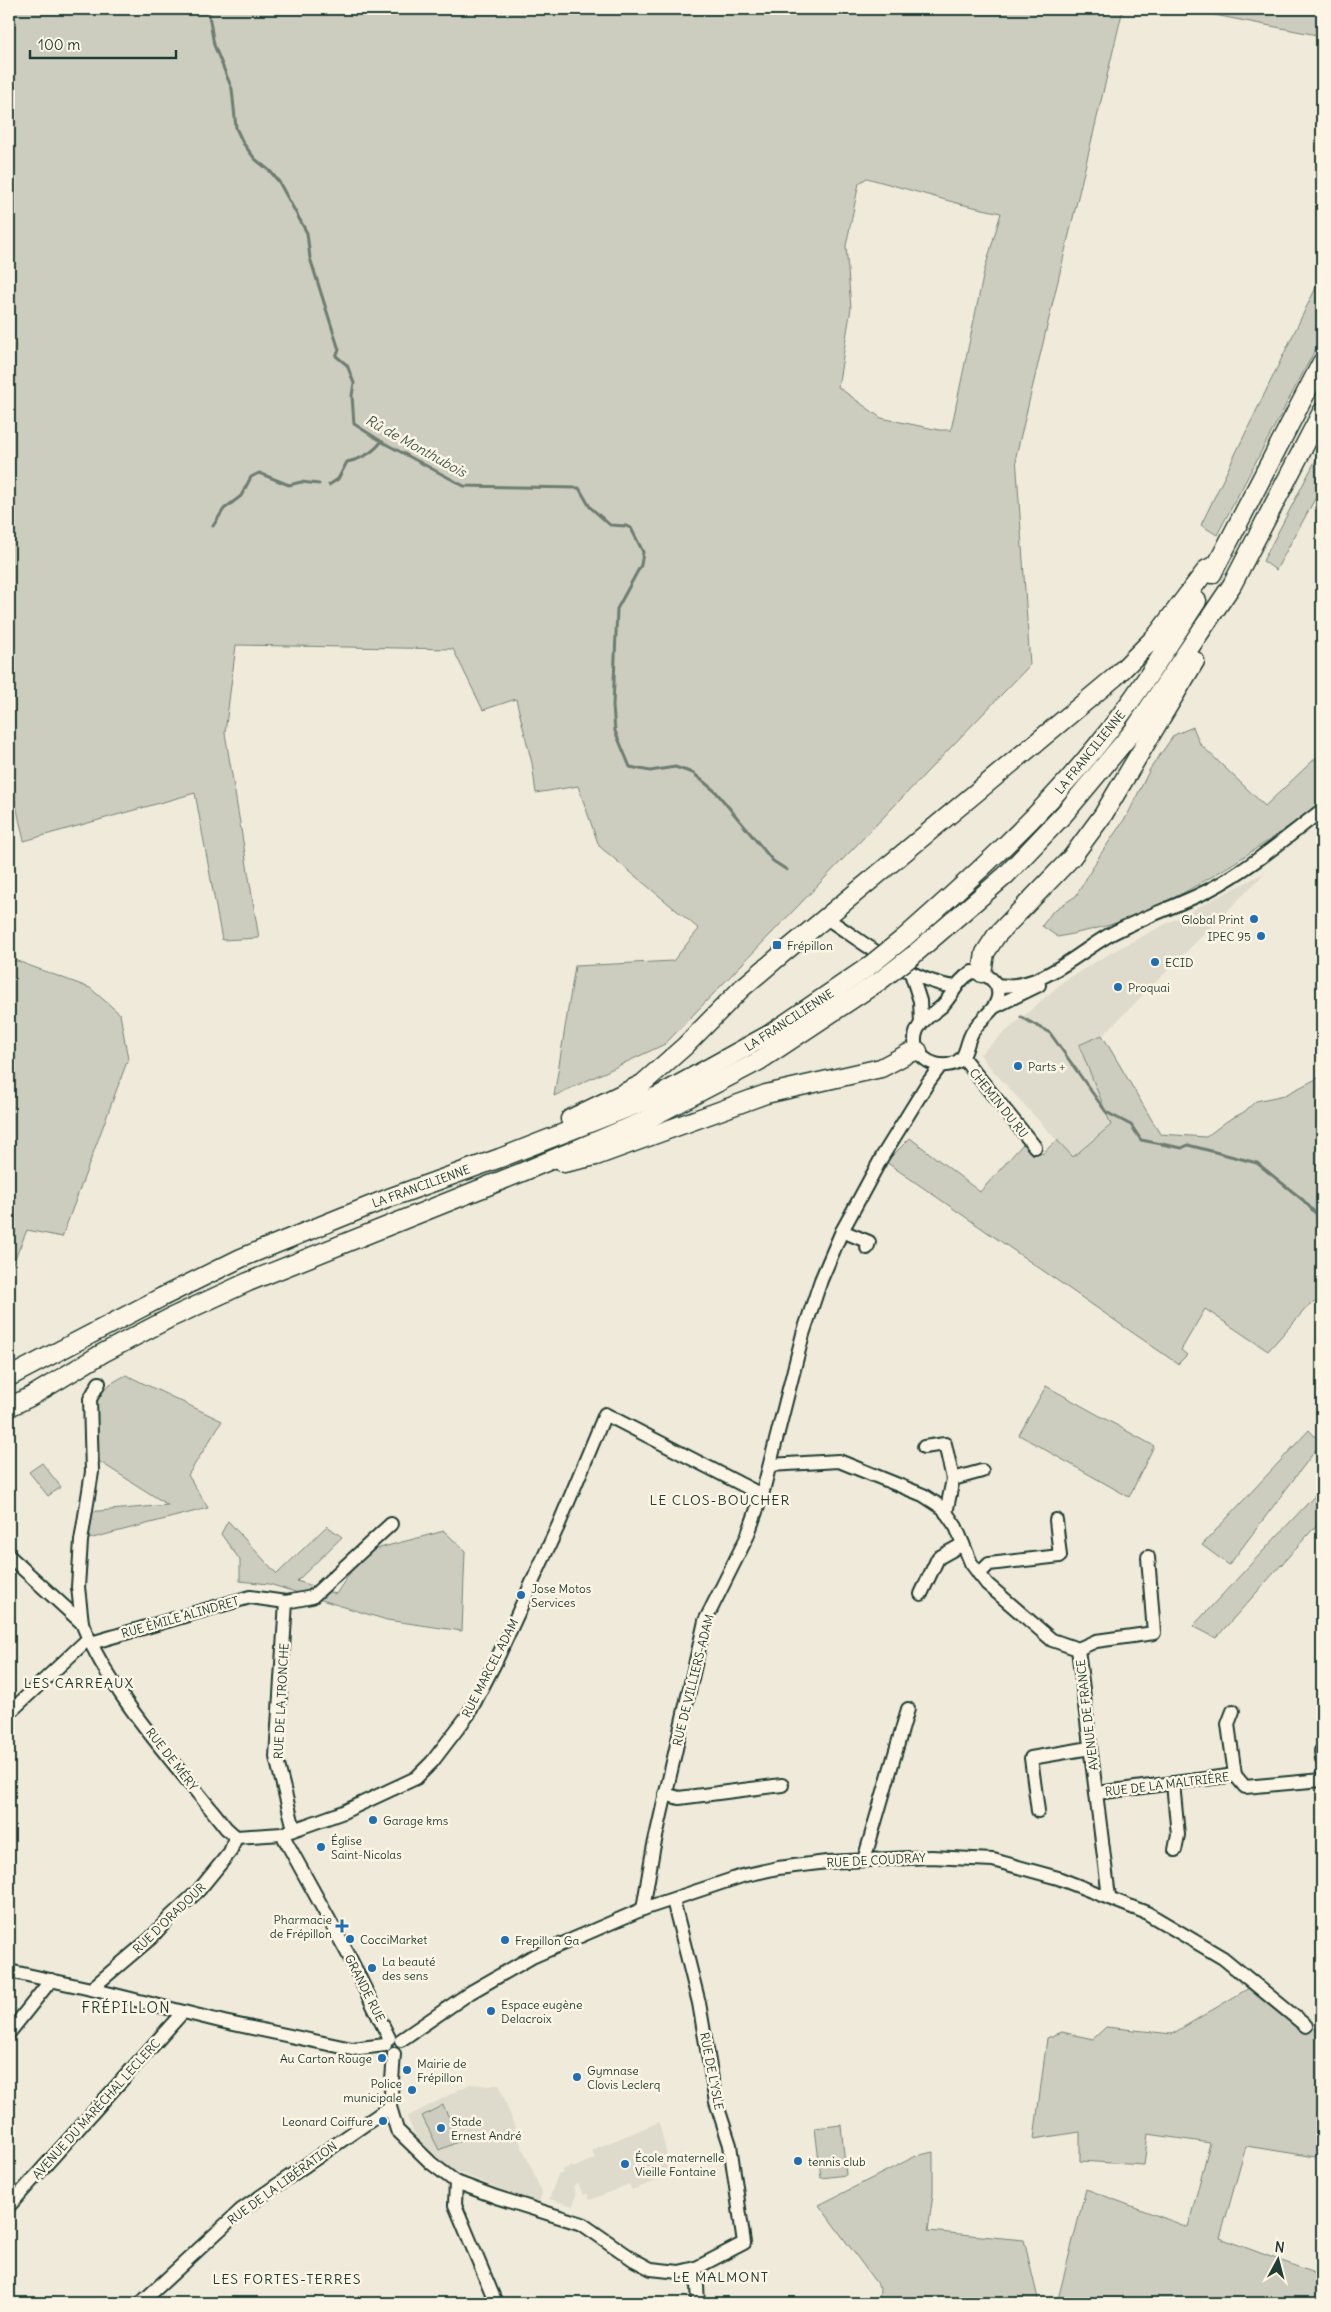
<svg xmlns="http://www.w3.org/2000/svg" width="1331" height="2312" font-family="Delius,sans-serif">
<rect width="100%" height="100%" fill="#efeada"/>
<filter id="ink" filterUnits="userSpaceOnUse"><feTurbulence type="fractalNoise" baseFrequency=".02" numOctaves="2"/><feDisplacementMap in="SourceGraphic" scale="10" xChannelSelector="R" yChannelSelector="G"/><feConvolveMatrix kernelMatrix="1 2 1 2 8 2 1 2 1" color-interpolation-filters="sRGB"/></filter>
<g filter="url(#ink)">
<g fill="#dedbcc">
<path d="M1266 872 1103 1035 1079 1045 1111 1125 1072 1157 987 1064 980 1054 1064 981 1112 952Z"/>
<path d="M470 2084 488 2086 499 2084 520 2142 542 2193 539 2202 536 2204 508 2196 505 2191 451 2169 424 2145 414 2133 407 2117Z"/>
<path d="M659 2122 670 2169 664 2172 666 2177 632 2190 629 2184 590 2200 587 2193 584 2195 578 2184 573 2186 576 2195 573 2206 549 2199 558 2175 563 2173 562 2170 572 2166 573 2168 595 2158 592 2150Z"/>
</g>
<g fill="#cccdbf" stroke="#76857a" fill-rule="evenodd">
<path d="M9 9H1123L1016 456 1030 665 665 1044 554 1096 575 966 673 961 699 929 599 846 578 786 536 793 532 763 516 699 483 710 453 649 236 645 225 733 259 938 222 940 195 793 24 841 9 774ZM867 178 960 204 1001 213 984 272 951 430H939L881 418 838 387 851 308 846 246 859 183Z"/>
<path d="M1184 9H1322V36Z"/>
<path d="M1322 275V337L1217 535 1201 525Z"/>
<path d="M1322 448V486L1276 570 1263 561Z"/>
<path d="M1193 727 1200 744 1265 806 1322 752V802C1267 843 1206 884 1143 913 1117 925 1086 931 1058 937L1042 926 1053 911 1076 896 1100 855 1128 814 1150 769 1174 735Z"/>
<path d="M9 958 90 988 120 1014 128 1059 62 1237 27 1230 9 1273Z"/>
<path d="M1102 1035 1160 1134 1206 1137 1227 1121 1244 1112 1256 1101 1285 1095 1322 1076V1300L1310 1304 1268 1351 1205 1309 1181 1350 1187 1355 1178 1364 886 1162 910 1138 980 1192 1023 1144 1042 1154 1057 1140 1073 1157 1111 1125 1079 1045Z"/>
<path d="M126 1375 222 1421 188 1475 208 1508 81 1541 87 1512 168 1505 97 1460 95 1402 110 1384Z"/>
<path d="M1046 1386 1154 1446 1129 1497 1019 1435Z"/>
<path d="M1309 1430 1321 1443 1229 1565 1202 1545Z"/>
<path d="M42 1463 61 1487 48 1496 29 1472Z"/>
<path d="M1322 1488V1519L1216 1638 1193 1626Z"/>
<path d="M228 1521 277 1574 327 1526 342 1537 297 1581 336 1594 364 1552 444 1531 465 1551 462 1631 387 1620 269 1584 240 1581V1560L221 1534Z"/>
<path d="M1254 1985 1306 2026 1322 2031V2158L1246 2146 1220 2238 1322 2276 1320 2303H1057L1086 2189 1188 2227 1210 2143 1148 2134 1144 2165 1080 2161V2132L1034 2139 1047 2038 1062 2032 1093 2039 1106 2027 1172 2034Z"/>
<path d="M443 2105 460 2141 439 2150 422 2116Z"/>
<path d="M841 2125 846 2175 821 2178 815 2128Z"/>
<path d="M933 2152V2194L928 2231 1024 2240 1039 2303H879L880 2288 819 2205 916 2156Z"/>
</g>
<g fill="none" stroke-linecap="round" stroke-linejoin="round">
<g stroke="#6c7d71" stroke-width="3">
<path d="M208 9 214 45 232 89 236 128 243 143 255 159 270 171 279 182 307 233 310 258 339 350 336 356 347 365 354 383 352 396 354 424 384 443 464 486 579 488 590 507 610 525 626 526 631 528 643 552 641 565 617 609 613 706 615 731 630 767 650 771 675 767 693 773 716 792 773 861 787 870"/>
<path d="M329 485 338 479 347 462C361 459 372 454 381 442"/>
<path d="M213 526 224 509 241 496 251 477 259 473 289 485 301 482 319 484"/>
<path d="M1021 1017 1050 1033 1106 1112 1131 1125 1141 1140 1182 1148 1188 1145 1257 1163 1303 1200 1322 1220"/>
</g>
<defs>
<g id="minor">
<path d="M826 918C864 942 910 982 956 987"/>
<path d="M972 972C991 973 1007 988 993 1008 985 1018 975 1024 970 1037 965 1049 966 1060 952 1064 931 1070 908 1052 917 1030 922 1019 933 1014 942 1006 953 995 957 980 972 972Z"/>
<path d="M911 973 920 1001 921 1023"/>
<path d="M997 985C1039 991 1075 955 1109 935 1140 918 1175 907 1207 891 1248 870 1285 839 1322 810"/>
<path d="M994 1007 1039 985"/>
<path d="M963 1058 1035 1147"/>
<path d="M842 1231 869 1242 867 1248"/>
<path d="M924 1447 945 1444 953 1479"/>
<path d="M770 1465 839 1461 923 1495 943 1508 956 1527 971 1563 987 1584 1052 1640 1078 1649 1109 1897"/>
<path d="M946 1513 953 1479 982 1471"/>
<path d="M9 1556 82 1623C112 1698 177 1765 226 1828L236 1837 282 1834 341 1813 416 1778 432 1762 468 1715 496 1661 559 1524 605 1414 762 1495"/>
<path d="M979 1574 989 1564 1060 1556 1056 1520"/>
<path d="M921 1594 938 1558 963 1544"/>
<path d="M286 1602 276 1757 294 1829"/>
<path d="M82 1623 78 1587 81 1541 92 1472 90 1399 99 1383"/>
<path d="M91 1643 250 1597 286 1602 312 1597 391 1524"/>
<path d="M1078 1649 1096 1641 1154 1633 1148 1557"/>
<path d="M1233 1711 1228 1724 1235 1775"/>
<path d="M9 1713 88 1639"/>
<path d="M1321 1751 1322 1759"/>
<path d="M1173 1783 1178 1835 1175 1850"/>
<path d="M1097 1793 1235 1775 1245 1787 1322 1780"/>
<path d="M665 1794 679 1798 782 1785"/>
<path d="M1038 1811 1031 1758 1090 1748"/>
<path d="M282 1834 348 1954 389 2038"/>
<path d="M864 1860 908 1709"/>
<path d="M643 1909 653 1850 705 1621 747 1537 762 1495 803 1334 821 1280 842 1231 882 1157 927 1084 941 1065"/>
<path d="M9 1971 91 1989 224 2022 352 2049 385 2045"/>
<path d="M91 1989 151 1938 170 1917 199 1890 230 1852 236 1837"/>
<path d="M9 2033 51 1980"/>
<path d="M401 2040 471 1992 532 1957 643 1909 742 1876 778 1868 827 1862 931 1857 993 1860 1058 1878 1147 1913 1223 1958 1306 2026"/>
<path d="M394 2054 390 2107 397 2130 431 2163 456 2182 496 2197 582 2224 634 2260 651 2269 679 2272 696 2268 744 2243 730 2145 716 2102 699 2003 673 1900"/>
<path d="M456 2182 455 2205 496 2303"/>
<path d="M9 2206 183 2012"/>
<path d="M696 2268 698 2303"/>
<path d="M141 2303 241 2210 390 2107"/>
</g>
<g id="highway">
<path d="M1212 574 1322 362"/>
<path d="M904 938C973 877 1042 815 1100 742 1136 697 1166 649 1197 601"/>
<path d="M912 956 1006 875 1065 813 1134 730 1232 585 1322 412"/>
<path d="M982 973 985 953 996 936 1072 857 1103 815 1195 661"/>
<path d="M570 1119 642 1084 685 1046 742 988 782 954 1115 677 1157 635 1207 569 1216 565"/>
<path d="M564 1163 596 1156 766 1094 881 1068 909 1053 918 1051"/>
<path d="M9 1377 162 1297 241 1258 389 1198 500 1158 658 1096 770 1034 868 967"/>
<path d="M9 1407 30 1397 103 1353 170 1318 248 1282 520 1173 646 1120 759 1061 881 980"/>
</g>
</defs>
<use href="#minor" stroke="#1f3d34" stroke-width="16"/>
<use href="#highway" stroke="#1f3d34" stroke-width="21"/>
<use href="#minor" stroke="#fcf5e5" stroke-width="12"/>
<use href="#highway" stroke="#fcf5e5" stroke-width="18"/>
<defs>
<g id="highway-bridge">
<path d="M868 967 904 938"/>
<path d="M881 980 912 956"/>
</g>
</defs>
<use href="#highway-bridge" stroke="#1f3d34" stroke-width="21" stroke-linecap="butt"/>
<use href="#highway-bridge" stroke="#fcf5e5" stroke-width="18"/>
</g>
</g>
<g fill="#1f6fb2" stroke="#fcf5e5" stroke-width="2">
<circle cx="1254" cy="919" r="5"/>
<circle cx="1261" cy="936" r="5"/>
<rect x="772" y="940" width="10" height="10" rx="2.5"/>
<circle cx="1155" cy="962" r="5"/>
<circle cx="1118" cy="987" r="5"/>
<circle cx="1018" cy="1066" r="5"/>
<circle cx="521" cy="1595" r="5"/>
<circle cx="373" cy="1820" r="5"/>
<circle cx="321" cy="1847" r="5"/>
<path d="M339.5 1918.5h5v5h5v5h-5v5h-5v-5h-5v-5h5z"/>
<circle cx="350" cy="1939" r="5"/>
<circle cx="505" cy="1940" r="5"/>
<circle cx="372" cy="1968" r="5"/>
<circle cx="491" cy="2011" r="5"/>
<circle cx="382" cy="2058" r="5"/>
<circle cx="407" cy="2070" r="5"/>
<circle cx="577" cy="2077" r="5"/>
<circle cx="412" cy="2090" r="5"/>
<circle cx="383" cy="2121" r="5"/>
<circle cx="441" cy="2128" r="5"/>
<circle cx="798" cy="2161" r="5"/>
<circle cx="625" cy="2164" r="5"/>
</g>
<g text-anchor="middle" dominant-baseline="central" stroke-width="5" stroke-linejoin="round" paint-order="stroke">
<g font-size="12" fill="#1f3d34" stroke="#fcf5e5">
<text transform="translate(1090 752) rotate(-51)">LA FRANCILIENNE</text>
<text transform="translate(789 1020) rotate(-33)">LA FRANCILIENNE</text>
<text transform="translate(999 1103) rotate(51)">CHEMIN DU RU</text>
<text transform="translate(421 1186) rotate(-20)">LA FRANCILIENNE</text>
<text transform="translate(180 1617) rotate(-16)">RUE ÉMILE ALINDRET</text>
<text transform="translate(490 1668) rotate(-63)">RUE MARCEL ADAM</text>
<text transform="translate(693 1680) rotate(-76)">RUE DE VILLIERS-ADAM</text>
<text transform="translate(281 1701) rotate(-87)">RUE DE LA TRONCHE</text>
<text transform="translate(1087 1715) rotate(-97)">AVENUE DE FRANCE</text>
<text transform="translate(172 1759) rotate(52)">RUE DE MÉRY</text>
<text transform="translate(1167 1784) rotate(-7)">RUE DE LA MALTRIÈRE</text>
<text transform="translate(876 1860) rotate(-3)">RUE DE COUDRAY</text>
<text transform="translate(169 1918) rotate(-44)">RUE D'ORADOUR</text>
<text transform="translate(365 1988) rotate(63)">GRANDE RUE</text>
<text transform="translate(712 2071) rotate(79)">RUE DE L'YSLE</text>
<text transform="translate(96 2109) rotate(-48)">AVENUE DU MARÉCHAL LECLERC</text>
<text transform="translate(282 2183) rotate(-36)">RUE DE LA LIBÉRATION</text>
</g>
<g font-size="12" fill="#1f3d34" stroke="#fcf5e5" text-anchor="start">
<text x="1244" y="919" text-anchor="end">Global Print</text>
<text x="1251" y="936" text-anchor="end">IPEC 95</text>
<text x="787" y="945">Frépillon</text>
<text x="1165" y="962">ECID</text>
<text x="1128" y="987">Proquai</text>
<text x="1028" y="1066">Parts +</text>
<text x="531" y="1588">Jose Motos<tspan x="531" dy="14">Services</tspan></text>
<text x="383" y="1820">Garage kms</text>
<text x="331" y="1840">Église<tspan x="331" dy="14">Saint-Nicolas</tspan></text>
<text x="332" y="1919" text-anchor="end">Pharmacie<tspan x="332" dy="14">de Frépillon</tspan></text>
<text x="360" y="1939">CocciMarket</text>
<text x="515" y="1940">Frepillon Ga</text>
<text x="382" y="1961">La beauté<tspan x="382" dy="14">des sens</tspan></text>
<text x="501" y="2004">Espace eugène<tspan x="501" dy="14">Delacroix</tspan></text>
<text x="372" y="2058" text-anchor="end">Au Carton Rouge</text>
<text x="417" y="2063">Mairie de<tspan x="417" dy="14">Frépillon</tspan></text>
<text x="587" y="2070">Gymnase<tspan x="587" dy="14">Clovis Leclerq</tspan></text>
<text x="402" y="2083" text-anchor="end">Police<tspan x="402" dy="14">municipale</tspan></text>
<text x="373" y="2121" text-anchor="end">Leonard Coiffure</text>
<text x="451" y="2121">Stade<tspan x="451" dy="14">Ernest André</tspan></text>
<text x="635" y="2157">École maternelle<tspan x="635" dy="14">Vieille Fontaine</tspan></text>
<text x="808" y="2161">tennis club</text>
</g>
<g font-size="14" font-style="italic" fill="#455d53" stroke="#fcf5e5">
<text transform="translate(416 446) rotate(29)">Rû de Monthubois</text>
</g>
<g font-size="14" letter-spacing="1" fill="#1f3d34" stroke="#fcf5e5">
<text x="720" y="1500">LE CLOS-BOUCHER</text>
<text x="79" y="1683">LES CARREAUX</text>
<text x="721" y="2277">LE MALMONT</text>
<text x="287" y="2279">LES FORTES-TERRES</text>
</g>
<g font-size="15" letter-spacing="1" fill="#1f3d34" stroke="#fcf5e5">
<text x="126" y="2007">FRÉPILLON</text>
</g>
</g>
<rect width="1331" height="2312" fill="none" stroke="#fcf5e5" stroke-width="30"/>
<rect x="15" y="15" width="1301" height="2282" fill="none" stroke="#1f3d34" stroke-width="2" filter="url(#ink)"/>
<g transform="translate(1278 2260) rotate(7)" stroke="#fcf5e5" stroke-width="4" paint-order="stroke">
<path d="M0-4L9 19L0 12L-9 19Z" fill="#1f3d34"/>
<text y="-8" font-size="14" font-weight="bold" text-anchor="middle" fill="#1f3d34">N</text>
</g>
<path d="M30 50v8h146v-8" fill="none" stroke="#1f3d34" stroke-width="2.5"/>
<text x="38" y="50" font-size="15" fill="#1f3d34" stroke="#fcf5e5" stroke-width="4" paint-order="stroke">100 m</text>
</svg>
